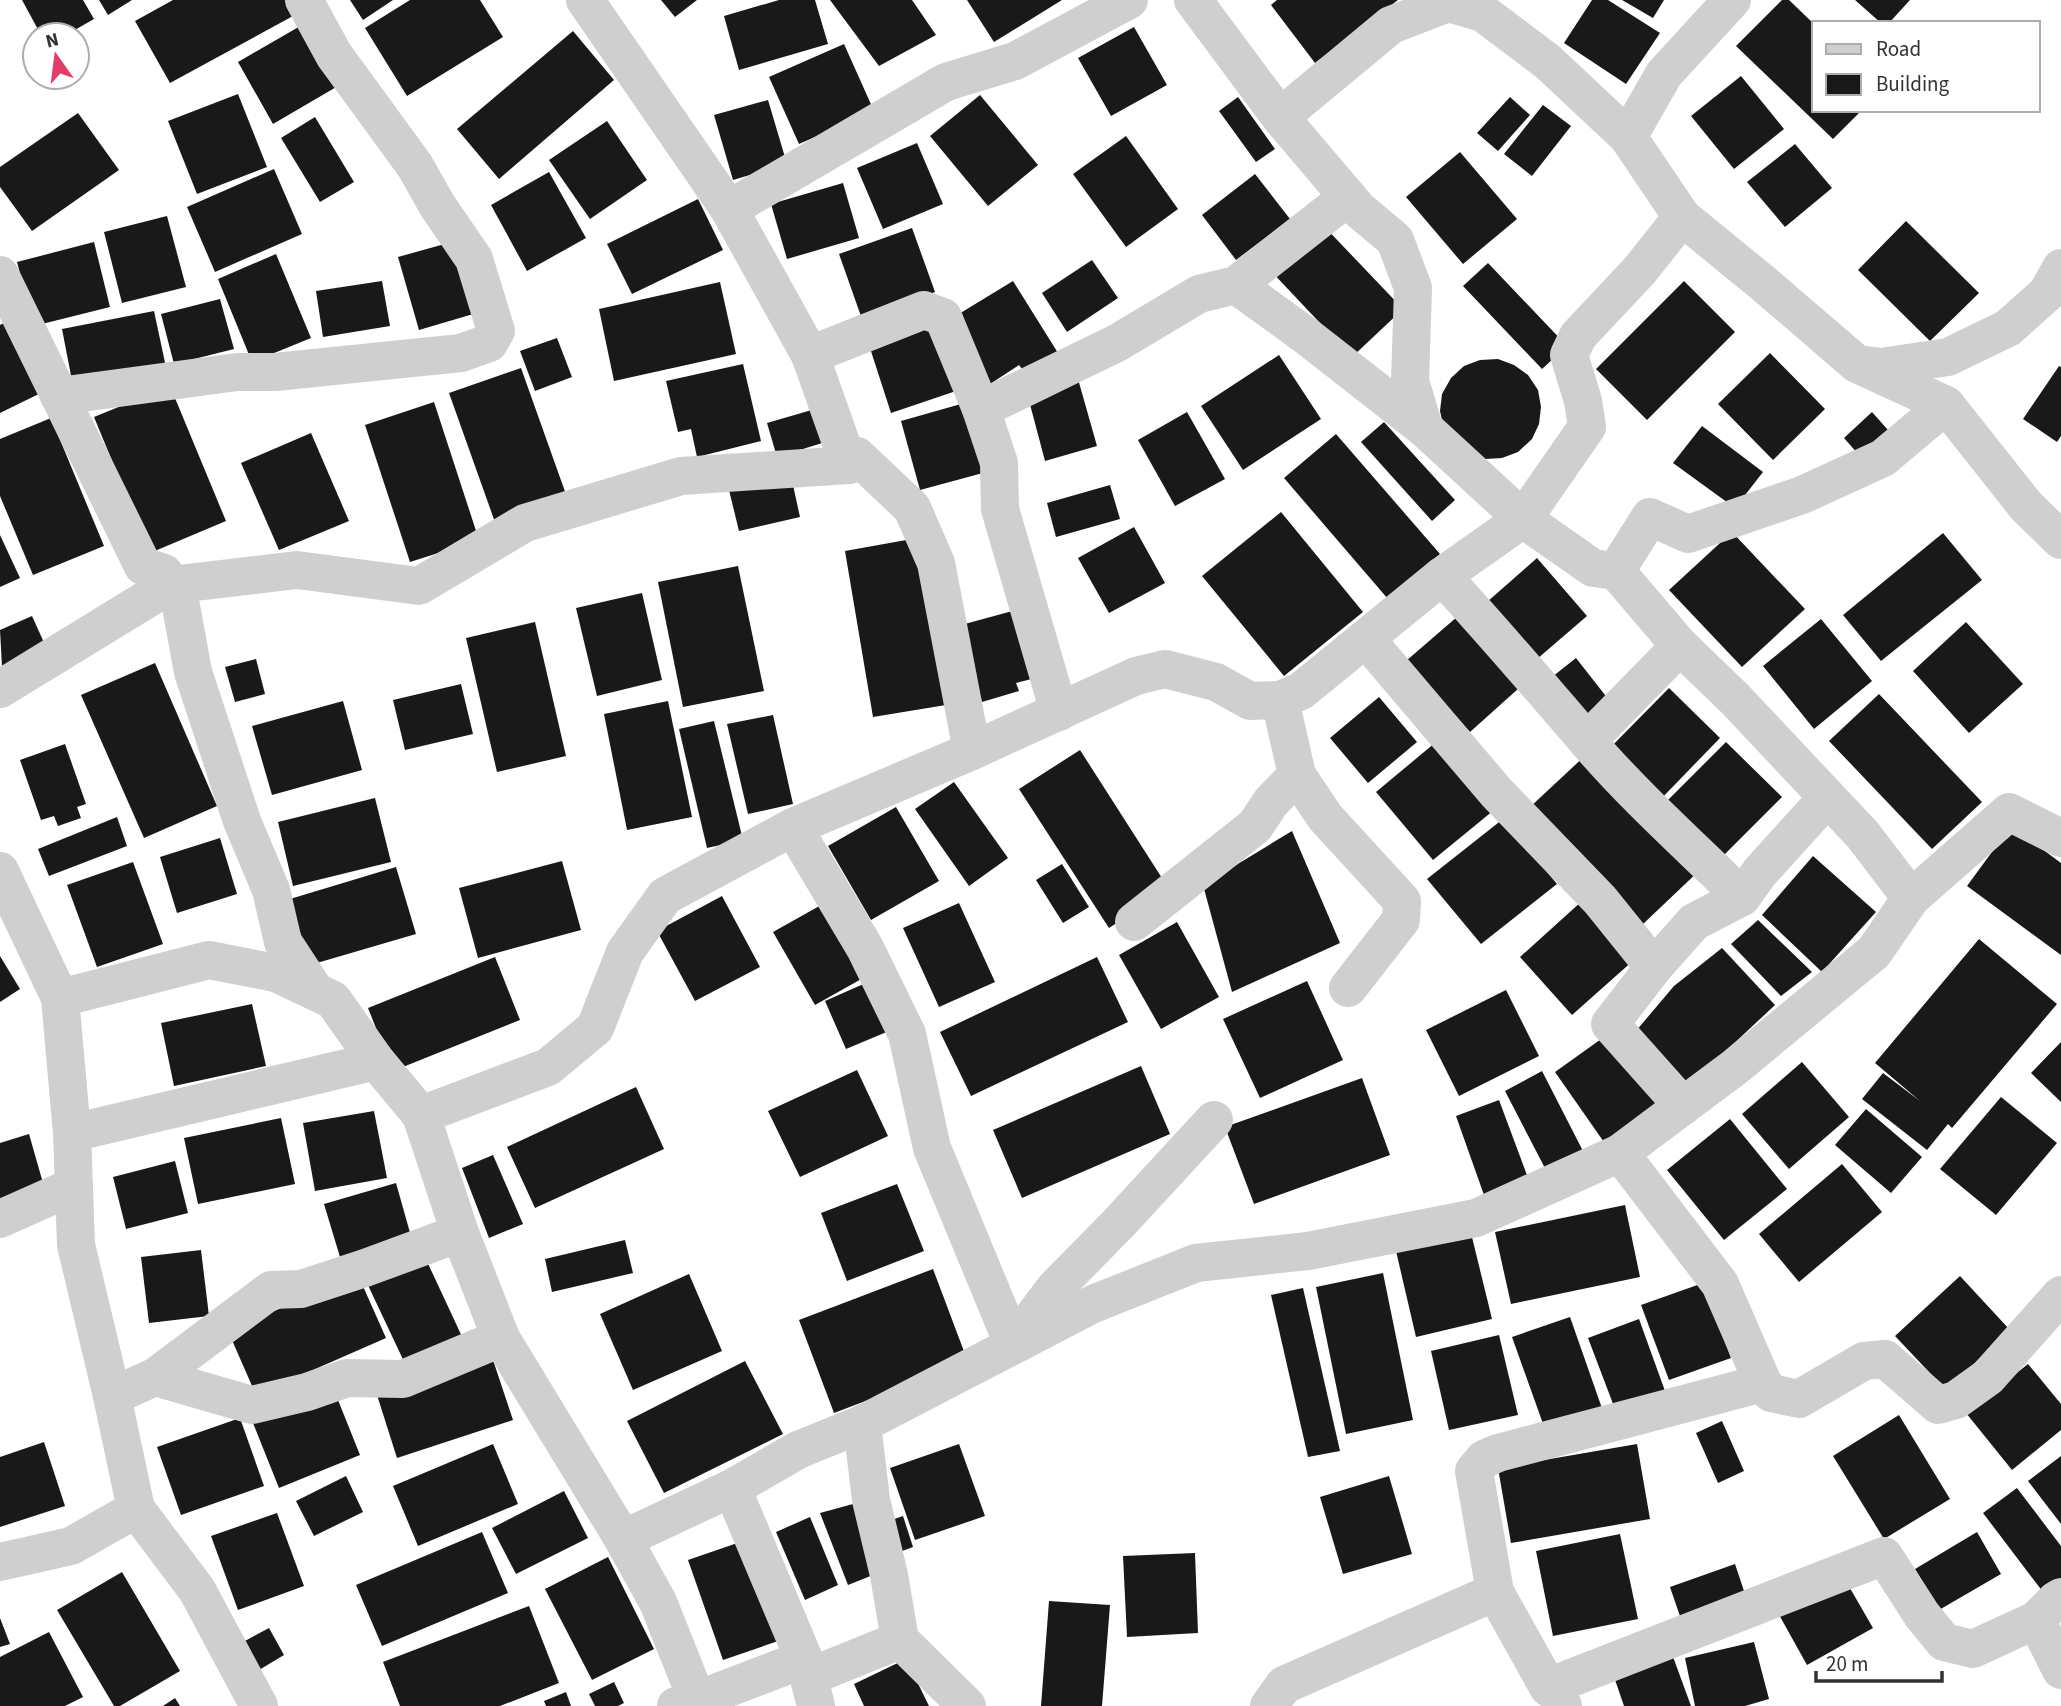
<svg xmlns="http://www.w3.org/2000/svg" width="2061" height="1706" font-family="'Source Sans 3',sans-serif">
<rect width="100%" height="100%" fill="#fff"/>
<g fill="#191919">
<path d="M22 0H83L94 19 66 35H41Z"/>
<path d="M99 0H132L108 15Z"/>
<path d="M173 0H298L304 10 170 83 135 21Z"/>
<path d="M350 0H393L363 20Z"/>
<path d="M410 0H480L503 37 407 96 365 28Z"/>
<path d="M661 0H697L675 17Z"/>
<path d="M779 0H815L828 44 739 70 724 16Z"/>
<path d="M830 0H912L936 35 879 66Z"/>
<path d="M967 0H1062L994 42Z"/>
<path d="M1277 0H1398L1315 63 1271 5Z"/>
<path d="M1592 0H1608L1660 33 1626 84 1564 43Z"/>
<path d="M1622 0H1664L1653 18Z"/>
<path d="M1782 0H1789L1814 24V110H1862L1833 139 1736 46Z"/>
<path d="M1855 0H1910L1889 23H1881Z"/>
<path d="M302 25 338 86 273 124 238 62Z"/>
<path d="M1134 27 1167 85 1111 116 1078 58Z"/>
<path d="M573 31 614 80 499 179 457 129Z"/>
<path d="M844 44 874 111 799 144 769 77Z"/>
<path d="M1741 76 1784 129 1734 169 1691 116Z"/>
<path d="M238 94 267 167 197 194 168 121Z"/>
<path d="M980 95 1038 165 988 206 930 136Z"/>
<path d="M1238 97 1275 149 1256 162 1219 111Z"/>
<path d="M1510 97 1530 115 1498 151 1477 133Z"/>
<path d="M768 100 787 164 733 180 714 115Z"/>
<path d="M1543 105 1571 126 1532 176 1504 154Z"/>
<path d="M78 113 119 170 32 231 0 187V167Z"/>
<path d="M315 117 354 182 320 202 281 138Z"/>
<path d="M607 121 647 180 590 219 549 160Z"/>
<path d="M1126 136 1178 209 1126 247 1073 174Z"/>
<path d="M917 143 943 204 883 229 857 168Z"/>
<path d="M1795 144 1832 188 1785 227 1747 182Z"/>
<path d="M1460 152 1517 219 1463 264 1406 197Z"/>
<path d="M274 169 302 234 215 272 187 207Z"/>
<path d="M549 172 586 238 527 271 491 205Z"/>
<path d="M1255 174 1290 219 1236 260 1202 215Z"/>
<path d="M843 183 859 238 787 259 771 204Z"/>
<path d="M698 199 723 250 632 294 607 244Z"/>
<path d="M167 216 186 287 122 303 104 232Z"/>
<path d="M1906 221 1979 293 1930 341 1858 270Z"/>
<path d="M1320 222 1403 309 1352 357 1270 270Z"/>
<path d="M912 228 935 292 862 319 839 254Z"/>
<path d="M459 240 480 312 419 330 398 257Z"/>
<path d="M94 242 110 307 34 326 17 262Z"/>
<path d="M276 254 311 338 252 362 218 279Z"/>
<path d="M1092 260 1118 298 1067 332 1042 293Z"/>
<path d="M1488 263 1567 346 1542 369 1463 286Z"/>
<path d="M382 281 390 326 323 337 316 291Z"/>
<path d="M1013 281 1058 353 1025 373 1019 365 990 384 949 320Z"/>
<path d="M1684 281 1735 332 1647 420 1596 369Z"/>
<path d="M720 282 736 354 614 381 599 309Z"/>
<path d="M220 299 234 349 174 364 161 314Z"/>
<path d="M154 311 167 372 74 391 62 329Z"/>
<path d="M14 318 49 389 0 413V325Z"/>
<path d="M936 323 959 390 891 413 869 345Z"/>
<path d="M557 338 572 377 535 391 520 351Z"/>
<path d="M1770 353 1825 409 1773 460 1718 404Z"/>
<path d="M1279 355 1321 419 1243 470 1201 406Z"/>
<path d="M1498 359 1514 365 1528 375 1538 390 1541 407 1539 424 1532 439 1518 452 1502 458 1485 459 1444 429 1440 411 1442 394 1451 378 1464 366 1480 360Z"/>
<path d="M743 364 761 441 697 457 691 429 678 432 666 381Z"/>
<path d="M2059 366 2061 367V436L2057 442 2023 419Z"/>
<path d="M521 368 568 500 496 525 449 393Z"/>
<path d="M1078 379 1097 446 1045 461 1027 393Z"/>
<path d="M170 386 226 521 150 553 94 417Z"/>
<path d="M975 400 994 470 920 490 901 421Z"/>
<path d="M434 402 479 540 410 562 365 425Z"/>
<path d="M822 407 832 440 777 457 767 423Z"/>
<path d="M1187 412 1225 479 1175 506 1138 440Z"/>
<path d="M1872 412 1888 430 1859 455 1844 438Z"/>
<path d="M51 418 104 546 33 575 0 496V439Z"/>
<path d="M1384 422 1455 500 1432 521 1361 442Z"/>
<path d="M1702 426 1763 472 1735 508 1673 463Z"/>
<path d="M311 433 349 521 279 550 241 463Z"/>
<path d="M1336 434 1440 554 1388 599 1284 478Z"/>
<path d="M791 476 800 517 739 531 729 490Z"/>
<path d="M1110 485 1120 519 1056 537 1047 503Z"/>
<path d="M1281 512 1363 612 1284 676 1202 576Z"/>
<path d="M1134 527 1165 583 1109 613 1078 558Z"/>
<path d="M1732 532 1805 609 1742 667 1669 590Z"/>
<path d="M1943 533 1982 580 1881 661 1843 615Z"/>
<path d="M0 535 20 578 0 587Z"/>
<path d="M923 537 952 704 873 717 845 551Z"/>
<path d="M1537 558 1587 616 1537 659 1487 602Z"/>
<path d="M738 566 764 691 683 707 658 582Z"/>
<path d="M642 593 662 680 597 696 576 608Z"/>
<path d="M1024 608 1043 676 1016 683 1019 691 982 702 961 625Z"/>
<path d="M1465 610 1528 680 1470 732 1406 661Z"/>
<path d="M32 616 46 647 2 667 0 630Z"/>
<path d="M1821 619 1872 681 1814 729 1763 666Z"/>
<path d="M535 622 566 756 497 772 466 638Z"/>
<path d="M1966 622 2023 684 1969 733 1913 671Z"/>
<path d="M1576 658 1616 709 1592 728 1552 677Z"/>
<path d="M256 659 265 694 235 702 225 667Z"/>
<path d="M155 663 217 806 144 838 81 695Z"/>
<path d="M461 684 473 734 405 750 393 700Z"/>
<path d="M1669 688 1720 738 1657 803 1605 753Z"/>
<path d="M1879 694 1982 802 1932 849 1829 741Z"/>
<path d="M1379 697 1417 742 1368 783 1330 738Z"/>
<path d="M343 701 362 770 272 795 252 726Z"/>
<path d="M668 701 692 817 627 830 604 714Z"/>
<path d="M773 715 793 804 748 814 727 724Z"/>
<path d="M714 721 743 840 707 848 679 729Z"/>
<path d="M1436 742 1494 810 1433 860 1376 792Z"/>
<path d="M1726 742 1782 797 1715 864 1660 808Z"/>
<path d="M65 744 86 804 77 807 81 818 58 826 54 816 41 820 20 760Z"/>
<path d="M1080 750 1169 889 1109 928 1019 789Z"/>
<path d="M1589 752 1702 868 1642 925 1529 808Z"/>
<path d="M954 782 1008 858 969 886 915 809Z"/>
<path d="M375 798 391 862 293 886 278 822Z"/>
<path d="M896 807 939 881 871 920 828 846Z"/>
<path d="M117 817 127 846 49 876 38 849Z"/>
<path d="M1503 819 1557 884 1481 944 1427 879Z"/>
<path d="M2011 826 2061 863V955L1967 886Z"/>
<path d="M1292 831 1340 943 1232 992 1203 885Z"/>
<path d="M220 838 237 894 177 913 160 857Z"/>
<path d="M1813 856 1876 912 1822 972 1762 915Z"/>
<path d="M562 861 581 930 478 958 459 888Z"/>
<path d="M133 862 163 944 97 967 67 885Z"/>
<path d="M1062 864 1089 907 1063 923 1036 880Z"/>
<path d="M396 867 416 934 310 965 290 899Z"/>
<path d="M722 896 760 967 695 1001 657 931Z"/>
<path d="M830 900 872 973 815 1005 773 932Z"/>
<path d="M1582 901 1635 959 1572 1015 1520 957Z"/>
<path d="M959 903 995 982 939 1007 903 928Z"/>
<path d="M1758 920 1812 972 1781 996 1731 944Z"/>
<path d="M1177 922 1219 997 1161 1029 1119 955Z"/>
<path d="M1979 939 2057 1004 1952 1128 1948 1124 1927 1150 1862 1099 1883 1073 1920 1101 1875 1063Z"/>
<path d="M1722 948 1775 1005 1682 1092 1630 1038 1674 986Z"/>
<path d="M0 956 20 989 0 1002Z"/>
<path d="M495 957 520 1020 393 1071 368 1008Z"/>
<path d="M1097 957 1128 1022 971 1096 940 1032Z"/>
<path d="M1307 981 1343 1060 1260 1098 1223 1019Z"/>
<path d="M868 982 889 1031 846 1049 825 1001Z"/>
<path d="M1506 990 1539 1056 1459 1096 1426 1030Z"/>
<path d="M252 1004 266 1066 174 1086 161 1023Z"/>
<path d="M1611 1032 1663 1104 1606 1145 1555 1072Z"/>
<path d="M2061 1042V1102L2031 1073Z"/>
<path d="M1802 1062 1849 1117 1789 1169 1742 1114Z"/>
<path d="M1141 1066 1170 1134 1022 1198 993 1130Z"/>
<path d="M857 1070 888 1136 800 1177 768 1111Z"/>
<path d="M1542 1071 1584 1153 1547 1172 1505 1091Z"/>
<path d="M1362 1078 1390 1155 1254 1204 1225 1127Z"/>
<path d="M636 1087 664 1149 535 1208 507 1147Z"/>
<path d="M2001 1097 2057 1143 1996 1215 1940 1169Z"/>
<path d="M1499 1100 1528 1178 1484 1195 1456 1116Z"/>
<path d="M1866 1109 1922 1157 1891 1193 1835 1145Z"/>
<path d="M374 1111 387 1178 315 1191 303 1123Z"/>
<path d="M281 1118 295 1184 198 1204 184 1138Z"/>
<path d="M1730 1119 1787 1189 1724 1240 1667 1170Z"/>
<path d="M29 1134 45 1190 0 1203V1143Z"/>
<path d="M493 1155 523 1224 489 1238 462 1168Z"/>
<path d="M175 1161 188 1213 126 1229 113 1177Z"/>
<path d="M1842 1164 1882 1212 1799 1282 1759 1234Z"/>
<path d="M396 1183 414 1247 343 1267 324 1204Z"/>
<path d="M897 1184 924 1251 847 1281 821 1213Z"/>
<path d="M1625 1205 1640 1277 1511 1304 1495 1232Z"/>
<path d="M1471 1233 1492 1319 1416 1337 1396 1251Z"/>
<path d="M625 1240 633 1273 552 1292 545 1259Z"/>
<path d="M201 1250 209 1316 149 1323 141 1257Z"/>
<path d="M424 1255 465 1343 408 1370 366 1281Z"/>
<path d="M933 1269 968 1362 834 1413 799 1320Z"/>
<path d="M1383 1273 1413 1420 1346 1434 1316 1287Z"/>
<path d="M689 1274 722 1351 633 1390 600 1314Z"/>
<path d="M358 1275 386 1338 256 1395 228 1331Z"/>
<path d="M1960 1276 2010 1330 1946 1390 1895 1336Z"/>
<path d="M1703 1283 1731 1358 1669 1380 1641 1305Z"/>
<path d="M1303 1288 1340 1451 1308 1457 1271 1295Z"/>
<path d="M1570 1317 1604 1414 1547 1435 1512 1337Z"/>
<path d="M1639 1319 1665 1391 1615 1409 1588 1338Z"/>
<path d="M1499 1335 1518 1415 1449 1430 1431 1351Z"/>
<path d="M492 1357 513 1420 397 1458 377 1395Z"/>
<path d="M745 1361 783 1434 664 1493 627 1421Z"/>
<path d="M2028 1364 2061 1404V1430L2012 1470 1966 1413Z"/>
<path d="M334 1390 360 1455 279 1488 253 1423Z"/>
<path d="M1899 1415 1950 1499 1884 1539 1833 1456Z"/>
<path d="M240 1418 264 1486 181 1515 157 1447Z"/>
<path d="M1722 1421 1744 1471 1718 1483 1696 1433Z"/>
<path d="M44 1442 65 1506 0 1527V1457Z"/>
<path d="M493 1444 518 1504 418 1546 393 1486Z"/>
<path d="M959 1444 985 1516 915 1540 890 1468Z"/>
<path d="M1637 1444 1650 1519 1511 1543 1498 1468Z"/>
<path d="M2061 1456V1524L2028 1481Z"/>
<path d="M346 1476 363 1512 314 1536 296 1501Z"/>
<path d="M1389 1476 1412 1554 1343 1574 1320 1497Z"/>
<path d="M2017 1488 2061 1546V1585L2046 1596 1983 1513Z"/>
<path d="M564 1491 588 1538 516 1574 492 1528Z"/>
<path d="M853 1504 873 1575 848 1585 820 1513Z"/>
<path d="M277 1513 304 1586 238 1610 211 1536Z"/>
<path d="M903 1516 913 1547 894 1554 883 1523Z"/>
<path d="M810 1517 838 1585 805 1600 776 1532Z"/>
<path d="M482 1532 508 1593 382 1646 356 1585Z"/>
<path d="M1977 1532 2001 1574 1939 1610 1915 1569Z"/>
<path d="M1620 1534 1638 1619 1553 1636 1536 1551Z"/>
<path d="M749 1539 784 1639 723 1660 688 1560Z"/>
<path d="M1195 1553 1198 1633 1127 1637 1123 1556Z"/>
<path d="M608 1557 654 1649 592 1680 545 1589Z"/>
<path d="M1735 1564 1747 1600 1682 1622 1670 1587Z"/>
<path d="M122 1572 180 1671 120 1706H114L57 1610Z"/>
<path d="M1843 1576 1873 1628 1807 1665 1778 1613Z"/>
<path d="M1049 1601 1110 1605 1102 1706H1041Z"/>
<path d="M529 1606 559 1683 500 1706H400L383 1662Z"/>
<path d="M0 1618 10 1644 0 1647Z"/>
<path d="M269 1628 284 1655 259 1670 243 1642Z"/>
<path d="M49 1632 83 1697 65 1706H0V1657Z"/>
<path d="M1754 1642 1769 1699 1745 1706H1695L1685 1658Z"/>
<path d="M1672 1654 1691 1706H1624L1613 1674Z"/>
<path d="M906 1659 929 1706H864L854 1684Z"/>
<path d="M614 1682 624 1703 618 1706H595L589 1694Z"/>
<path d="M566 1692 571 1706H546L544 1701Z"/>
<path d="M175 1698 180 1706H163Z"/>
</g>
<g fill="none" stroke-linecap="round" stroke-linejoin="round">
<g stroke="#cfcfcf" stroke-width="38">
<path d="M585 0 729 209 810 355 849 465 857 456 912 508 936 563 972 751"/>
<path d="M1193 0 1280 117 1358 209 1395 240 1413 288 1410 381 1424 428 1523 519 1593 568 1616 571 1680 646 1735 699 1863 835 1911 898"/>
<path d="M1280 117 1391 25 1448 3 1483 13 1548 62 1628 137 1682 217 1764 284 1857 364 1946 405 2026 506 2061 540"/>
<path d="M1628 137 1664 74 1732 0"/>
<path d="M729 209 946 82 1015 61 1129 0"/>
<path d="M0 275 143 566 164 573 181 606 193 672 242 821 271 890 283 942 315 991"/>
<path d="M1236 285 1305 335 1424 428"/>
<path d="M810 355 924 310 943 317 981 409 999 463 1000 509 1059 712"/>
<path d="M1866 365 1881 367 1948 357 2008 328 2047 293 2061 268"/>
<path d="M59 396 237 372H275L461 353 489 343 496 331 474 259 437 205 415 166 334 55 304 0"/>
<path d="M981 409 1117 343 1199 294 1236 285 1348 197"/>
<path d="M1616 571 1650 517 1688 534 1802 495 1883 458 1946 405"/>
<path d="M1442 576C1492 630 1539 685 1587 741 1634 796 1690 846 1742 897"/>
<path d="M1366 639 1496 792 1600 900 1654 967"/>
<path d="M0 689 170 585 297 570 419 586 525 523 681 476 849 465"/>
<path d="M1280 700 1297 775 1325 817 1402 901 1401 920 1348 988"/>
<path d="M1587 741 1680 646"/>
<path d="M793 827 865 948 907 1034 932 1148 1013 1344 1055 1288 1118 1224 1214 1120"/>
<path d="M0 871 60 998 72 1133 76 1245 112 1396 136 1509 197 1590 259 1706"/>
<path d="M1134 922 1255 826 1271 802 1297 775"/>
<path d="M60 998 209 960 276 973 333 1000 376 1061 421 1115 460 1233 501 1338 623 1539 658 1602 697 1700"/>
<path d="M1683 1106 1610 1024 1654 967 1694 922 1742 897 1760 872 1827 798"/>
<path d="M421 1115 548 1067 595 1028 625 952 665 896 793 827 972 751 1136 676 1165 669 1216 682 1250 701 1280 700 1301 691 1442 576 1523 519 1587 427 1583 401 1569 355 1578 336 1640 270 1682 217"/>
<path d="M72 1133 376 1061"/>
<path d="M1620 1153 1720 1284 1763 1383 1771 1393 1799 1399 1864 1361 1885 1359 1938 1405 1956 1400 1988 1377 2061 1295"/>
<path d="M0 1219 74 1186"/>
<path d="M155 1377 271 1290 301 1289 365 1268 460 1233"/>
<path d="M112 1396 155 1377 252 1405 307 1392 347 1378 403 1379 501 1338"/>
<path d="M862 1424 871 1500 889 1575 900 1640 967 1706"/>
<path d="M732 1488 804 1659 816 1706"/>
<path d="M623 1539 732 1488 798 1450 862 1424 1093 1304 1196 1263 1308 1251 1476 1218 1620 1153 1735 1067 1874 952 1911 898 2009 812 2061 838"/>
<path d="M0 1562 71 1546 136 1509"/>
<path d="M2036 1620 2061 1670"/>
<path d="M809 1677 900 1640"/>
<path d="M1548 1687 1884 1556 1922 1615 1944 1642 1973 1649 2036 1620 2056 1600 2061 1597"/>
<path d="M676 1706 697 1700 804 1659"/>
<path d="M1269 1706 1284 1685 1495 1592"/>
<path d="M1563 1706 1557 1694 1548 1687 1495 1592 1474 1471 1484 1459 1498 1453 1763 1383"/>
</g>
</g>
<rect x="1812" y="21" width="228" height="91" fill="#ffffff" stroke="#adadad" stroke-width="2"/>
<rect x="1826" y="44" width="35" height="10" fill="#cfcfcf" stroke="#adadad" stroke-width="2"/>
<text x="1876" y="56" font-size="21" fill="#323232">Road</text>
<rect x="1826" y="74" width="35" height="21" fill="#191919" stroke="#adadad" stroke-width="2"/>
<text x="1876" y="91" font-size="21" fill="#323232">Building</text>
<g transform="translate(56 56) rotate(346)"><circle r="33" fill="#ffffff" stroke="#adadad" stroke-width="2"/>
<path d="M0-5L12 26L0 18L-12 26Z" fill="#e23c69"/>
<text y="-10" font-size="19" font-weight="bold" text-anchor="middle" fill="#323232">N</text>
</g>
<path d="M1816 1671v10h126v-10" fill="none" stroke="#323232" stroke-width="3.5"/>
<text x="1826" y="1671" font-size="21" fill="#323232" stroke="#ffffff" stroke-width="5" paint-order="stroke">20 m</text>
</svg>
